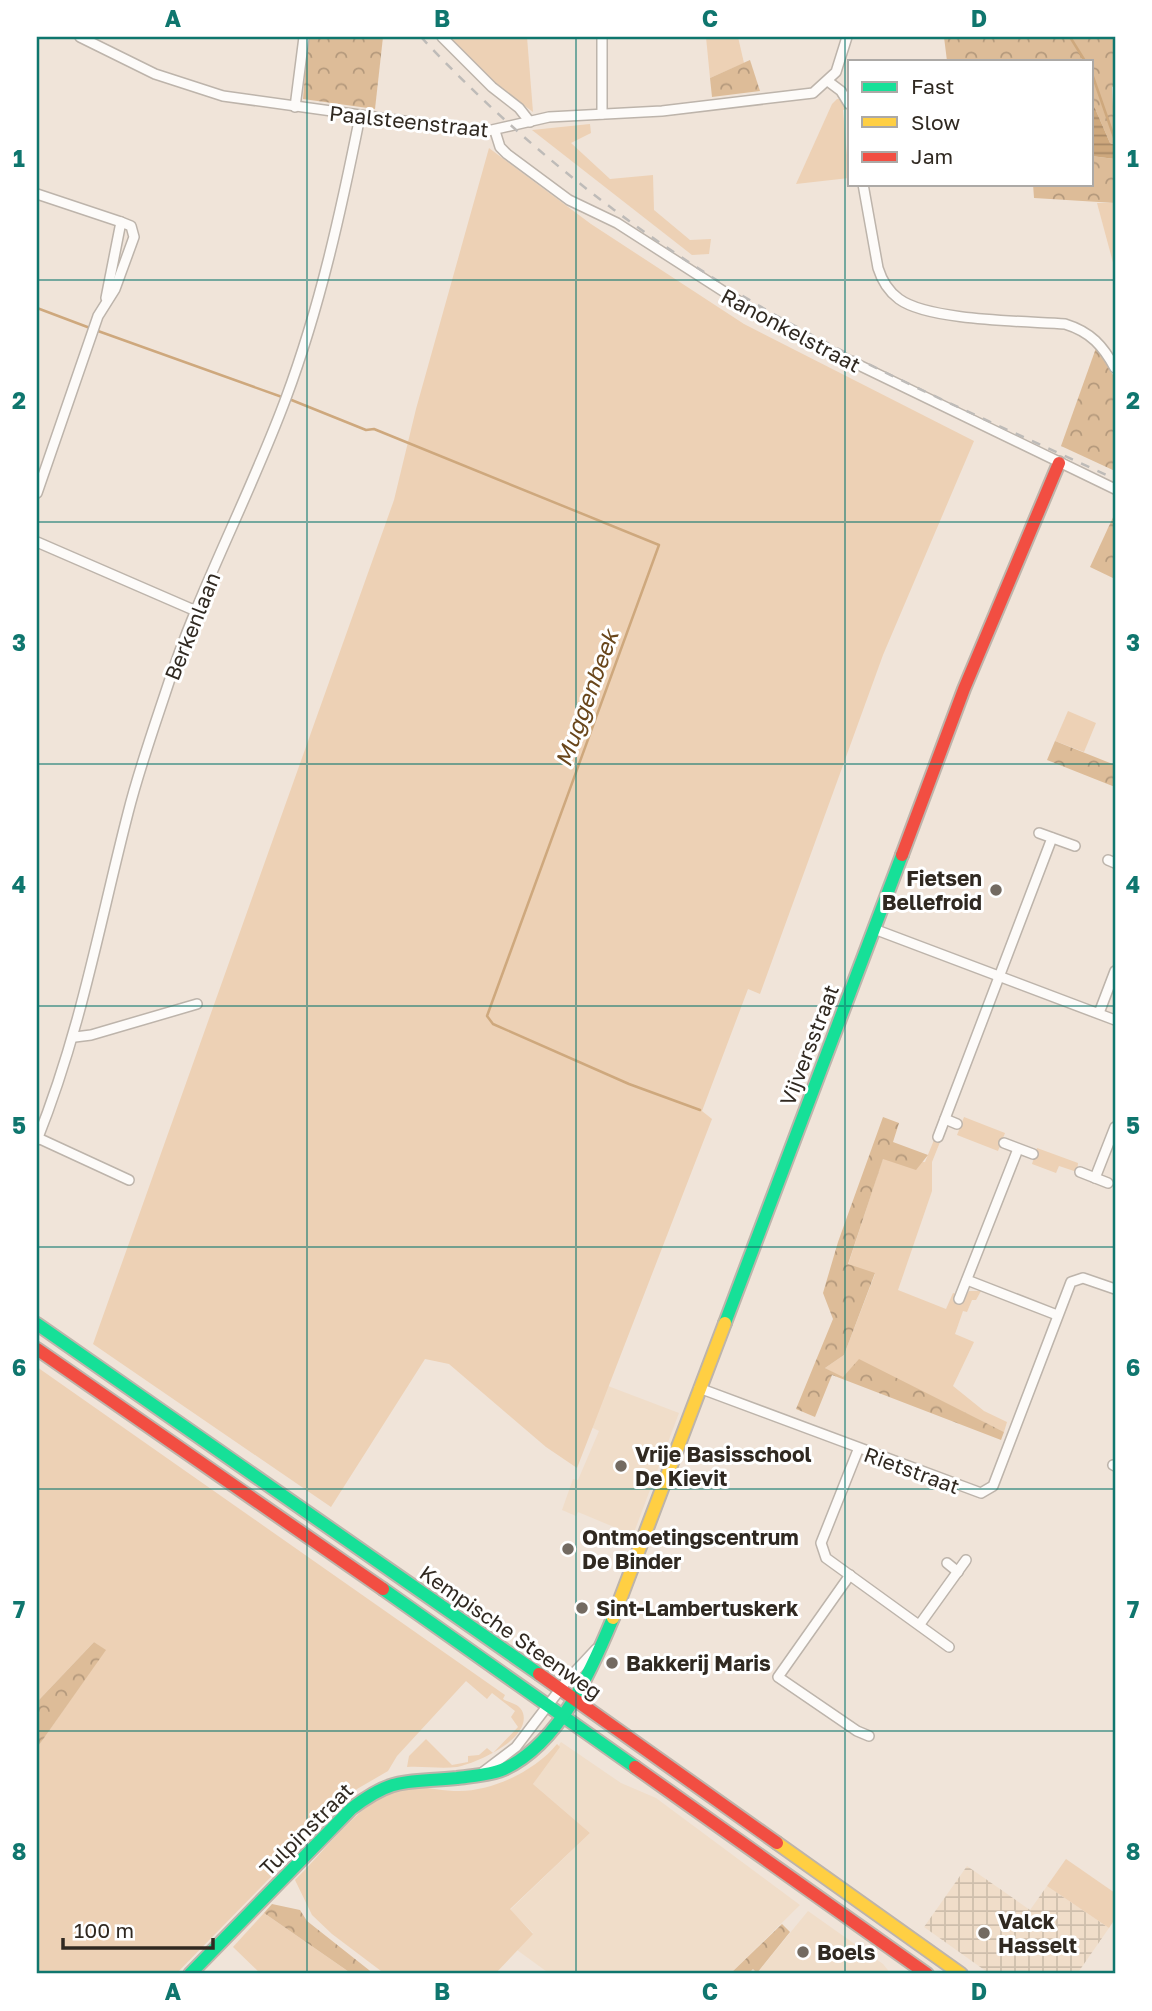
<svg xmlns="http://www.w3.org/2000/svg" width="1152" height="2011" font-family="'Golos Text',sans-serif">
<defs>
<pattern id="industrial-grid" width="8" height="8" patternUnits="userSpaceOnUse" patternTransform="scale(1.75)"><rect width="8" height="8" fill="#f0ddc9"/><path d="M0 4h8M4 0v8" fill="none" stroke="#cebeac"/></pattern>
<pattern id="forest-crowns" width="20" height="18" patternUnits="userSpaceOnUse" patternTransform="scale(1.75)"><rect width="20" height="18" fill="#ddbc98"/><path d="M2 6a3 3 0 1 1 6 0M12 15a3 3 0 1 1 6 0" fill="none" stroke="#b4997c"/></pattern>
<pattern id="water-rules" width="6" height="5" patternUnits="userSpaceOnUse" patternTransform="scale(1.75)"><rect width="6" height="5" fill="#cea87d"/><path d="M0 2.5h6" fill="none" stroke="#a88966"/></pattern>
</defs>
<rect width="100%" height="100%" fill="#f0e4d9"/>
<g fill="#f0ddc9">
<path d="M608 1386 679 1413 633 1535 578 1512 576 1516 562 1510 573 1479 578 1480 599 1431 591 1427Z"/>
<path d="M561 1742 621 1783 656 1798 800 1905 730 1974H550L517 1950 533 1933 510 1910 590 1833 533 1784Z"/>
<path d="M808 1911 883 1964 891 1974H748L753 1969 758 1972Z"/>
</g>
<path fill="url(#industrial-grid)" d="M967 1866 1030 1910 1047 1886 1109 1928 1077 1974H990L924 1927Z"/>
<g fill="#edd1b5">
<path d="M448 37H527L533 112 496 85Z"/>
<path d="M706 37H738L744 63 710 78Z"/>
<path d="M837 99H842L848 109 843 110 849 178 796 184 832 104Z"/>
<path d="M590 124 591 133 571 143 610 179 653 175 654 210 690 240 711 239 709 254 692 255 532 130Z"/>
<path d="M489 148 591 224 744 324 974 441 883 655 760 994 748 989 702 1111 712 1119 577 1468 546 1447 449 1364 425 1359 331 1507 93 1344 394 500 416 409Z"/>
<path d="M1097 203H1115V270Z"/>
<path d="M1068 711 1096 723 1084 752 1055 741Z"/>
<path d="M964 1117 1005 1133 998 1151 957 1135Z"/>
<path d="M934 1140 940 1142 932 1162V1191L898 1290 946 1309 953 1293 956 1294 953 1301 961 1305 969 1291H981L976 1300H972L967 1312 963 1311 955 1334 974 1342 953 1386 984 1411 1007 1422 1004 1432 859 1360 843 1378 825 1368 844 1355 875 1274 848 1265 883 1158 925 1162Z"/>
<path d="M1037 1148 1078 1163 1077 1172 1059 1166 1056 1173 1032 1164Z"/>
<path d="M37 1367 505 1695 503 1699C509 1703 520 1703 523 1713 531 1739 477 1763 457 1767 440 1769 424 1766 407 1767L409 1756 426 1739 452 1765 468 1762V1756L479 1755 487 1748 493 1753 518 1727 511 1717 515 1711 492 1693 487 1699 466 1681 397 1756 388 1771 357 1789 176 1974H37V1748L105 1650 94 1642 37 1702Z"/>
<path d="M557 1744 560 1747 533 1784 590 1833 510 1909 533 1934 495 1974H385L332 1934 312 1915 295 1880C322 1854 360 1802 395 1790 416 1783 437 1791 459 1791 494 1791 536 1770 557 1744Z"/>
<path d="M1066 1859 1115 1893V1919L1109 1928 1047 1886Z"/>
<path d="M264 1913 352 1974H261L233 1947Z"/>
</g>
<g fill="url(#forest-crowns)">
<path d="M308 37H383L375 109 303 99Z"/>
<path d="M944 37H1115V86L1112 87 1115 145 1110 143 1091 99V61H947Z"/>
<path d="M750 60 760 91 712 97 710 78Z"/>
<path d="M1091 156 1115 159V203L1034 198 1033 184H1091Z"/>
<path d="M1096 348 1115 378V471L1061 446Z"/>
<path d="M1115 513V579L1090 567Z"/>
<path d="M1055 741 1115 765V787L1047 760Z"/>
<path d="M883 1117 899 1123 893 1142 928 1155 916 1170 883 1159 848 1264 875 1273 844 1355 825 1368 843 1377 859 1359 1004 1432 1001 1440 832 1375 815 1417 796 1409 833 1319 823 1293 838 1242Z"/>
<path d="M94 1642 106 1650 37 1748V1702Z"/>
<path d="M272 1904 300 1910 307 1921 374 1974H352L264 1913Z"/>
<path d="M782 1924 790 1932 757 1973 753 1969 748 1974H730Z"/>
</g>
<path fill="url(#water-rules)" d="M1091 99 1110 143 1115 145V159L1091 156Z"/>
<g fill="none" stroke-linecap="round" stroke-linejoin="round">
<g stroke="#cea87d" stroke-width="2.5">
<path d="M1070 37 1085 61"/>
<path d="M1091 71 1115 140"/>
<path d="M37 308 90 328"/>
<path d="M98 331 282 397"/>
<path d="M289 399 366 430 374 429 659 545 487 1016 493 1024 629 1084 700 1110"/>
</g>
<defs>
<g id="street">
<path d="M80 37 155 74 223 96 483 132 549 117 662 111 813 93 836 72 847 37"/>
<path d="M442 37 492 87 519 108 530 122"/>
<path d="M829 82 841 91 849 104"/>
<path d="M295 107 304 37"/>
<path d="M602 114V37"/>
<path d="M495 131 500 147 507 154 569 200 617 223 776 325 1115 489"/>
<path d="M863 184 878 268C882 281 888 291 899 299 929 321 1025 321 1065 324 1091 332 1103 346 1115 368"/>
<path d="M37 194 121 222 131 226 134 237 115 289 98 316 37 493"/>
<path d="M106 298 121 222"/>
<path d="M37 542 196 611"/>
<path d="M1039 833 1075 846"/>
<path d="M1108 860 1115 863"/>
<path d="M874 929 1115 1020"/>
<path d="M1099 1013 1115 971"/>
<path d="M75 1037 91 1035 197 1004"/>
<path d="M945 1119 957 1124"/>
<path d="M938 1137 1052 838"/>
<path d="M38 1138 129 1180"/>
<path d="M37 1140C81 1030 99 926 128 813 138 773 152 733 165 694 197 593 249 498 286 398 320 307 341 211 360 116"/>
<path d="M1004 1143 1033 1154"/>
<path d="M1080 1172 1108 1183"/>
<path d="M1095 1178 1115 1127"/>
<path d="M967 1280 1057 1315"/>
<path d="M959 1299 1018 1149"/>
<path d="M699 1388 981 1493 993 1486 1071 1282 1083 1278 1115 1289"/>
<path d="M858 1450 821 1543 826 1558 949 1647"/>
<path d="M1113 1465 1115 1466"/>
<path d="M947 1563 958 1572"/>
<path d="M850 1575 778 1677 857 1731 869 1736"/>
<path d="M920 1624 966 1560"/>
<path d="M483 1772 516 1747 568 1679 596 1649"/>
</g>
<g id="fast">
<path d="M725 1323 902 855"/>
<path d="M37 1324 539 1674"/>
<path d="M383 1589 635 1767"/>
<path d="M190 1974 351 1809C394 1776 406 1783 457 1778 471 1776 491 1775 504 1769 560 1743 591 1671 613 1618"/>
</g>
<g id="slow">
<path d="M613 1618 725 1323"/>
<path d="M777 1843 961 1974"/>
</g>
<g id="jam">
<path d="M902 855 964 689 1059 463"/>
<path d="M37 1349 383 1589"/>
<path d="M539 1674 777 1843"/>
<path d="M635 1767 927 1974"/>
</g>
</defs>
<use href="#street" stroke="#bdb4ab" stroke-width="12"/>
<use href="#fast" stroke="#bdb4ab" stroke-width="16"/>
<use href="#slow" stroke="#bdb4ab" stroke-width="16"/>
<use href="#jam" stroke="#bdb4ab" stroke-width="16"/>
<use href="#street" stroke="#fdfbf9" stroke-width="9"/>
<use href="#fast" stroke="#16e098" stroke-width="12"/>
<use href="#slow" stroke="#ffcf43" stroke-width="12"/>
<use href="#jam" stroke="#f24e42" stroke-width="12"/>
<path stroke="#bebbb8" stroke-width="2.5" stroke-dasharray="9 9" stroke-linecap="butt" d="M421 37C526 150 651 246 786 321 893 380 1005 428 1115 479"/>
</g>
<path fill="none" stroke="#0f766e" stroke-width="2" stroke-opacity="0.55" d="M307 37V1974M576 37V1974M845 37V1974M37 280H1115M37 522H1115M37 764H1115M37 1006H1115M37 1247H1115M37 1489H1115M37 1731H1115"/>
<g fill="#736a61" stroke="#fff" stroke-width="2.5">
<circle cx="996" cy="890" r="7"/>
<circle cx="621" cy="1466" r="7"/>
<circle cx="568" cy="1549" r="7"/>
<circle cx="582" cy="1608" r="7"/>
<circle cx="612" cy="1663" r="7"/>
<circle cx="984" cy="1933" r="7"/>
<circle cx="803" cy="1952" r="7"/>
</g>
<g text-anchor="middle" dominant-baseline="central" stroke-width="6" stroke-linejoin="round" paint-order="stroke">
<g font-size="21" fill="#302921" stroke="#fff">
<text transform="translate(409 121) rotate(6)">Paalsteenstraat</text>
<text transform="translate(791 330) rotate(28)">Ranonkelstraat</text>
<text transform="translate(192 626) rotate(-68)">Berkenlaan</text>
<text transform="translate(809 1045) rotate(-69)">Vijversstraat</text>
<text transform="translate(912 1470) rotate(20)">Rietstraat</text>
<text transform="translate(511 1632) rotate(35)">Kempische Steenweg</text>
<text transform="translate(306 1829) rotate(-45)">Tulpinstraat</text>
</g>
<g font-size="21" font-weight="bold" fill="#302921" stroke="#fff" text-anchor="start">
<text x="982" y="878" text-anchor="end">Fietsen<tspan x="982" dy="24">Bellefroid</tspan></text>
<text x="635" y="1454">Vrije Basisschool<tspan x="635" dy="24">De Kievit</tspan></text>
<text x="582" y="1537">Ontmoetingscentrum<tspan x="582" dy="24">De Binder</tspan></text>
<text x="596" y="1608">Sint-Lambertuskerk</text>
<text x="626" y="1663">Bakkerij Maris</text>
<text x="998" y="1921">Valck<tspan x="998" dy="24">Hasselt</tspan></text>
<text x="817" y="1952">Boels</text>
</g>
<g font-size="23" font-style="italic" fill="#69461b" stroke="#fff">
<text transform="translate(586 698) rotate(-70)">Muggenbeek</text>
</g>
</g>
<rect width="1152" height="2011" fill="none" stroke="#ffffff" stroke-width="77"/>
<rect x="848" y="60" width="245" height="126" fill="#ffffff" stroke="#aca9a6" stroke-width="2"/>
<rect x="862" y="82" width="35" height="10" fill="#16e098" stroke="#aca9a6" stroke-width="2"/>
<text x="911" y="94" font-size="21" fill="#302921">Fast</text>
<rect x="862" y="117" width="35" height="10" fill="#ffcf43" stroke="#aca9a6" stroke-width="2"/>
<text x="911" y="130" font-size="21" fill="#302921">Slow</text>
<rect x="862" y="152" width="35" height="10" fill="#f24e42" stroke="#aca9a6" stroke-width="2"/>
<text x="911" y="164" font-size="21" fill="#302921">Jam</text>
<path d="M63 1938v10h150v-10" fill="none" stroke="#302921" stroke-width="3.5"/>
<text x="74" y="1938" font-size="21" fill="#302921" stroke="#ffffff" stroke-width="5" paint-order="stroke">100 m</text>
<rect x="38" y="38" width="1076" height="1934" fill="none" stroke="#0f766e" stroke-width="2.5"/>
<g font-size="23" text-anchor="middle" font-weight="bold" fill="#0f766e">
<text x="173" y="27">A</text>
<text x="442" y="27">B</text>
<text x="710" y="27">C</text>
<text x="979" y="27">D</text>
<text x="19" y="167">1</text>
<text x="1133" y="167">1</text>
<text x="19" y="409">2</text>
<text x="1133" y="409">2</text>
<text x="19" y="651">3</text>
<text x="1133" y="651">3</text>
<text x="19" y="893">4</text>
<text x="1133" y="893">4</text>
<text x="19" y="1134">5</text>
<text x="1133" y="1134">5</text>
<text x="19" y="1376">6</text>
<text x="1133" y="1376">6</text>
<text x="19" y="1618">7</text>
<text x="1133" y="1618">7</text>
<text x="19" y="1860">8</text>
<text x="1133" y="1860">8</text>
<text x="173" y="2000">A</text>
<text x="442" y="2000">B</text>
<text x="710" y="2000">C</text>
<text x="979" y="2000">D</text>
</g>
</svg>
